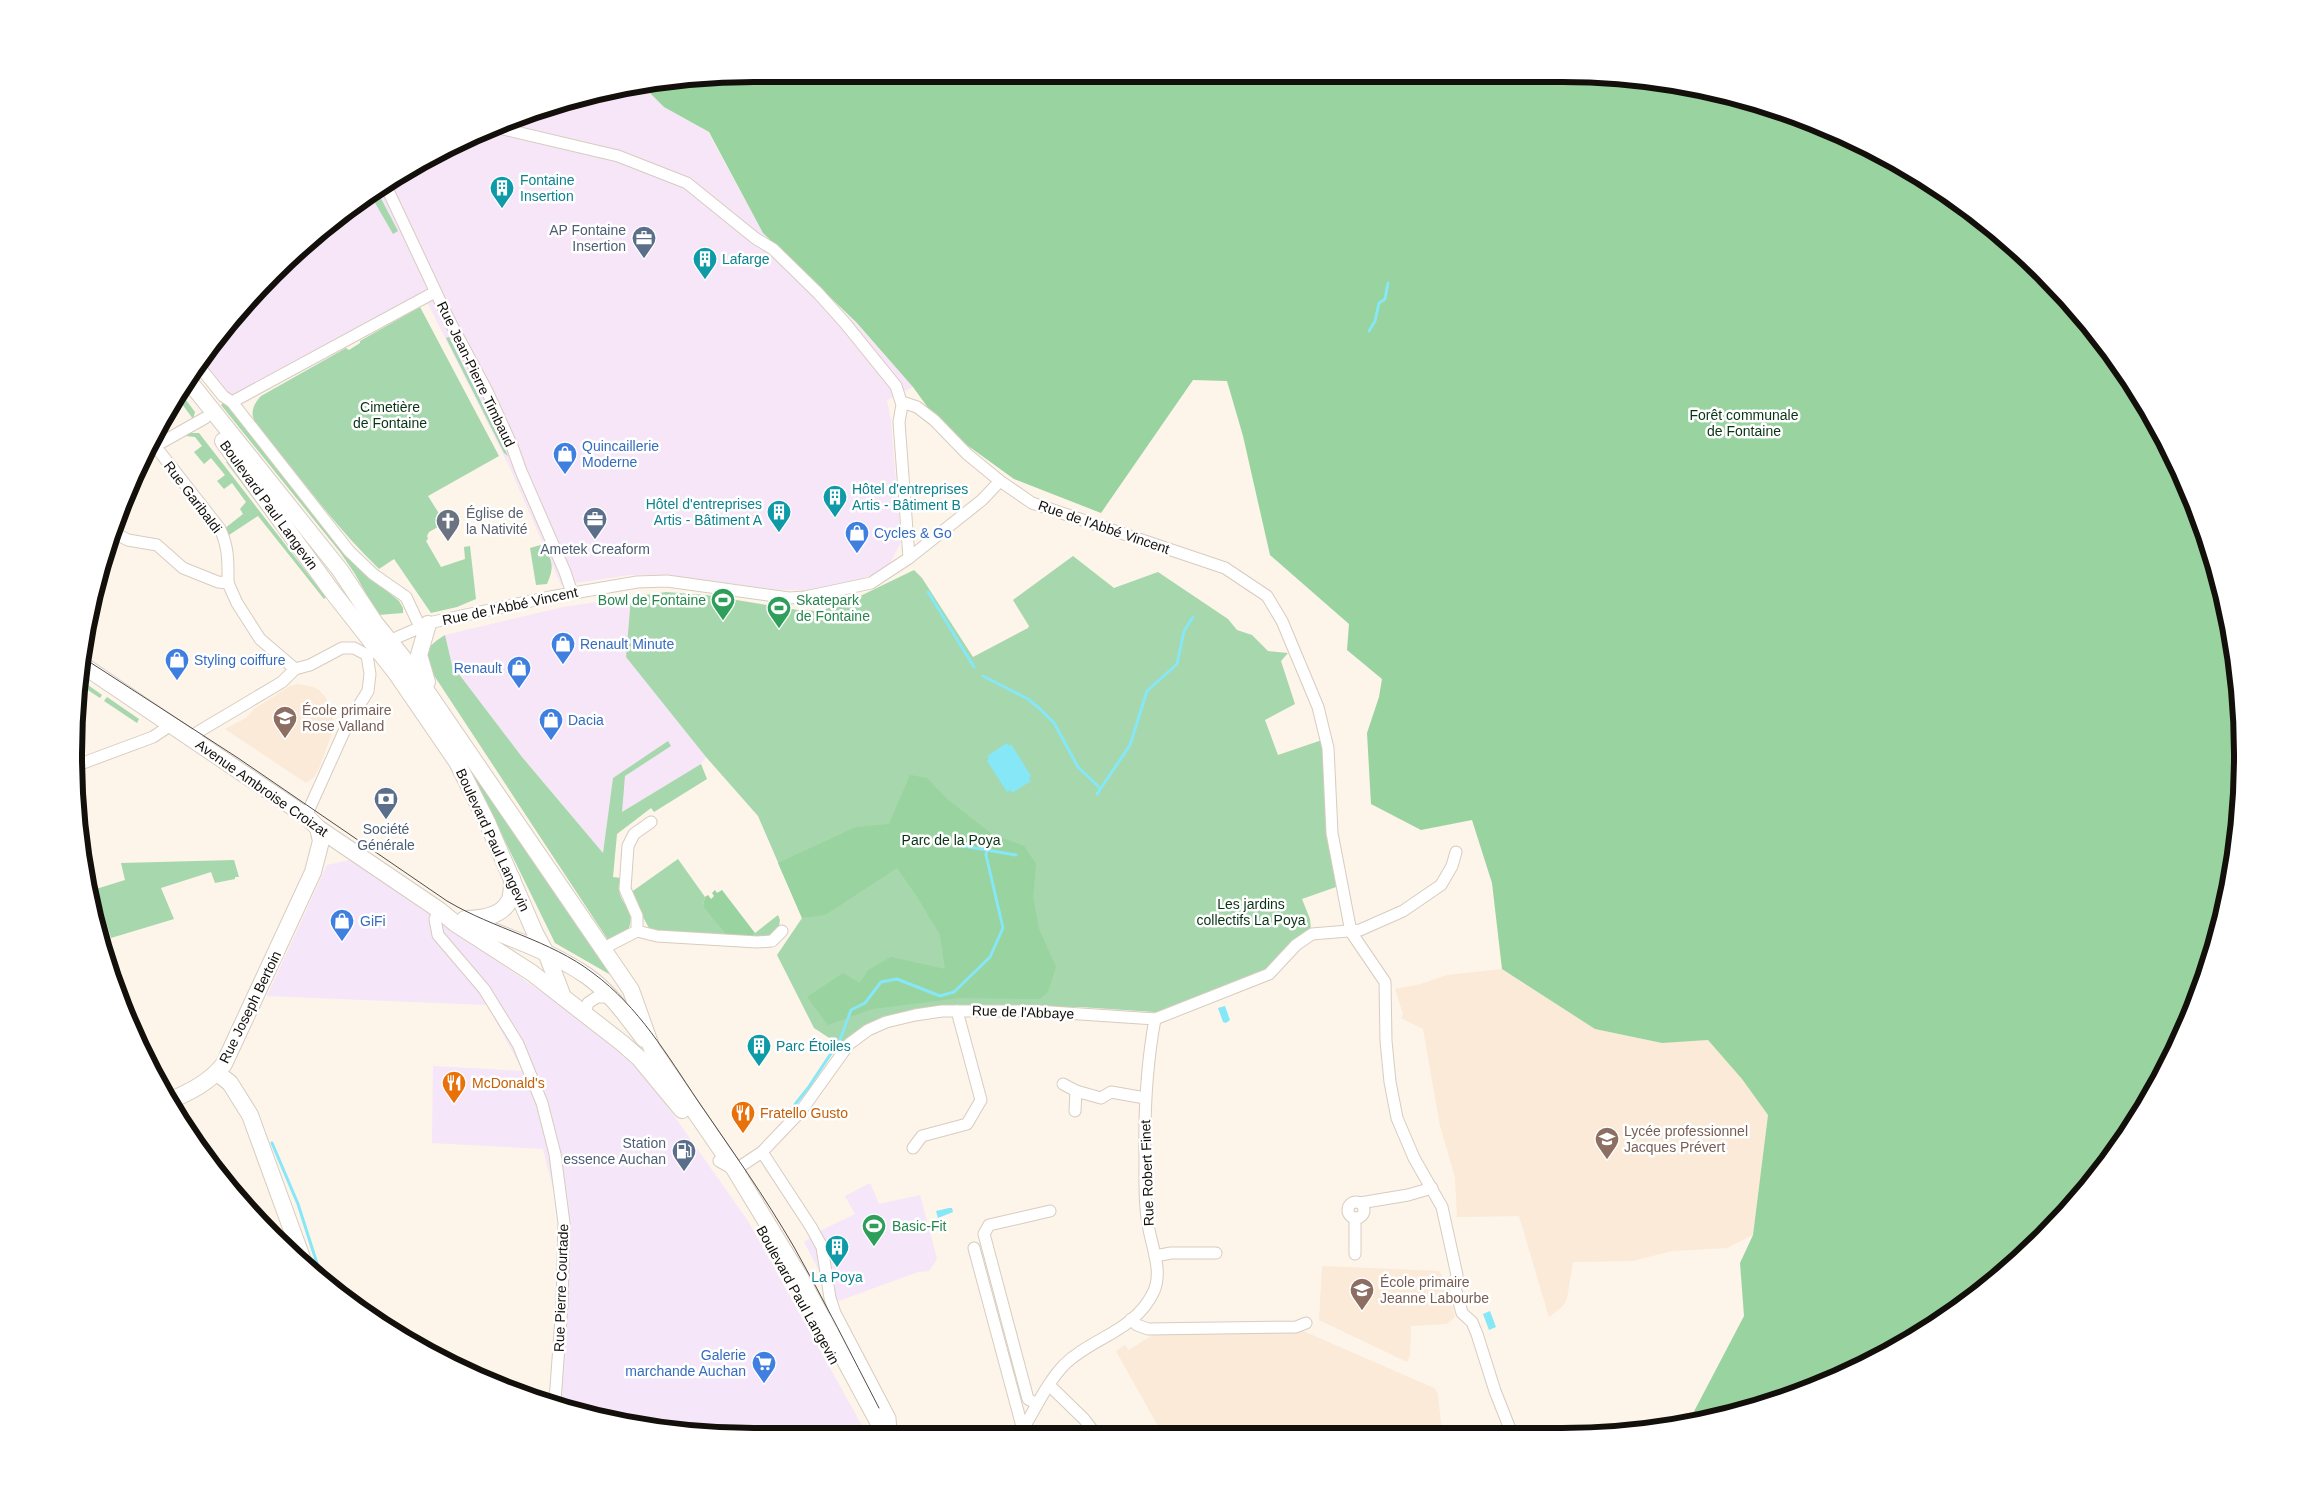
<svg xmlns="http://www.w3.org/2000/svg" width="2317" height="1510" font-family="Helvetica,sans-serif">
<rect width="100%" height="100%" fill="#fdf4ea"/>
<g fill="#f5e6f9">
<path d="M350 860 568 1010 599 1034 648 1079 748 1221 865 1431 666 1430 550 1399 558 1305 561 1220 543 1149 432 1143 433 1066 523 1071 487 1005 267 996 327 865Z"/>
<path d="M870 1183 879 1204 920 1195 937 1259 929 1271 918 1272 836 1302 804 1242 820 1231 855 1214 845 1196Z"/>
</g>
<g fill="#f6e6f8">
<path d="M642 85 664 107 708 132 763 233 855 322 913 387 887 400 891 421 901 542 891 562 877 573 855 581 813 590H779L668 575H630L561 585 510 468 427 302 235 408 199 363 215 340 306 243 376 189 536 110Z"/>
<path d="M631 597 626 657 706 757 701 764 621 813 625 776 670 746 669 742 613 778 603 853 522 757 452 665 445 635 563 607Z"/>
</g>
<g fill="#faead7">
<path d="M298 684 314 687 320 691 326 698 333 716 332 733 320 766 314 777 306 783 225 729 246 718 254 709 290 686Z"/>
<path d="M1502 969 1595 1029 1662 1043 1708 1040 1742 1079 1768 1115 1753 1235 1727 1248 1672 1251 1633 1261 1573 1262 1567 1298 1563 1306 1549 1317 1519 1216 1457 1217 1455 1177 1440 1126 1423 1029 1401 1018 1403 1014 1395 989 1421 984 1447 975Z"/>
<path d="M1322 1266 1439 1271 1446 1282 1455 1317 1447 1324 1411 1326 1410 1355 1407 1362 1319 1320Z"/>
<path d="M1303 1331 1434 1388 1438 1394 1442 1434 1162 1433 1116 1351 1125 1345 1129 1350 1154 1334Z"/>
</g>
<g fill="#a7d7ac">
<path d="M376 189 398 231 393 234 370 194Z"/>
<path d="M420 307 499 456 428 496 445 523 429 532 427 536 428 539 426 541 441 567 465 559 464 547 470 546 476 599 457 607 431 613 394 559 379 569C345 536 316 499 287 462 277 451 260 433 254 420 250 411 255 402 261 396L346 348 349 350 360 343V341Z"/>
<path d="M449 337 508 456 504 453 446 338Z"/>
<path d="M180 392 195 412 193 419 177 397Z"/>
<path d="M224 402 344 552 370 577 399 601 403 608V613L378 615 355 574 340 552 221 405Z"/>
<path d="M188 433H199L326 597 324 599 258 516 229 535 224 529 243 514 240 509 246 502 232 483 224 489 217 481 225 475 211 458 204 464 194 452 202 446 195 437 186 436Z"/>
<path d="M232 458 310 574 226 462Z"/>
<path d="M544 544C552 562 555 566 547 584L536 585 530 548Z"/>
<path d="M1073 556 1114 588 1158 572 1228 619 1237 630 1252 635 1268 651 1288 653 1281 661 1295 704 1265 720 1278 755 1325 739V798L1336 887 1302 899 1310 919 1311 930 1272 967 1168 1013 1080 1007 918 1008 874 1023 843 1047 814 1028 777 955 802 918 758 816 706 757 626 657 631 597 666 592 706 595 798 610 820 611 852 600 914 570 922 578 973 657 1028 628 1029 626 1013 600Z"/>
<path d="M445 635 452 665 522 757 603 853 613 778 668 741 671 746 625 776 622 812 701 764 707 779 654 812 651 808 617 834 613 877 621 878C620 881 618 887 619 890 622 909 637 906 628 931L608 940 439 683C424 660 418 651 445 635Z"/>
<path d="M81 680 102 695 100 698 80 685Z"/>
<path d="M107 697 139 719 137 723 104 701Z"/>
<path d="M474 778 479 779 608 968 609 974 555 943Z"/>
<path d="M678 859 705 897 703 906 754 936 755 933 778 915 780 920 778 932 764 940 654 931 649 928 630 893Z"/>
<path d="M234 860 239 877H235V879L215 883 211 872 161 888 174 919 111 938 96 889 125 880 121 863Z"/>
</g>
<g fill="#99d39f">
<path d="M666 80H1651L1823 126 1903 165 2011 243 2102 340 2173 453 2220 578 2242 710 2237 844 2207 974 2152 1095 2074 1204 1977 1295 1864 1366 1739 1413 1689 1421 1744 1316 1740 1263 1753 1235 1768 1115 1742 1079 1708 1040 1662 1043 1595 1029 1502 969 1492 883 1472 820 1421 830 1371 804 1367 733 1379 697 1382 679 1347 650 1349 624 1270 555 1243 436 1227 381 1193 380 1101 513 1014 479 942 427 913 387 856 322 763 233 709 132 664 107 642 85Z"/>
<path d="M910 775 927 778 947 799 992 834 1024 846 1036 864 1033 897 1039 929 1056 967 1048 992 1040 999 960 998 872 1009 828 1025 807 997 843 973 860 983 868 970 891 957 945 969 940 935 916 895 897 868 825 915 802 918 778 863 856 827 889 824Z"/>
<path d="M715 890 717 893 722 890 755 933 754 936 726 934 703 906 705 897 708 895 711 899 714 896 712 893Z"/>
</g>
<g fill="#86e7f7">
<path d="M1007 743 1009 746 1011 744 1031 776 1029 778 1031 781 1012 793 1010 790 1007 792 987 761 989 759 987 756Z"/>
<path d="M1225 1006 1230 1020 1226 1023 1223 1022 1218 1008Z"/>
<path d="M949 1208H952L953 1212 938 1218 936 1211Z"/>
<path d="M1490 1311 1496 1327 1489 1330 1483 1314Z"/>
</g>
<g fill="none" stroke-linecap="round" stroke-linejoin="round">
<g stroke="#86e7f7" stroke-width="3">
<path d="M1369 331 1375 321 1379 303 1385 299 1388 283"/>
<path d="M928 592 974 667"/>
<path d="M983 676 1028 699 1040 709 1054 723 1078 767 1100 788"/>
<path d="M1097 794 1130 745 1147 691 1177 664 1184 631 1193 617"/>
<path d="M957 845 1016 855"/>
<path d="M789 1112 808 1088 840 1040 851 1010 865 1003 881 982 897 979 940 996 954 992 990 957 1003 928 986 855 987 849"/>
<path d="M272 1143 298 1204 322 1279"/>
</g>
<defs>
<g id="street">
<path d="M499 128 618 156 687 183 755 238 773 249 818 293 845 323 896 386 902 405 899 422 909 558"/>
<path d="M385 184 448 318 487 391 512 446 521 471 565 572 572 593"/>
<path d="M198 365 223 396 232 402 349 551 373 574 406 597 420 627"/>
<path d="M232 402 435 292"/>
<path d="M902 402 917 407 934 420 967 454 1000 481 1032 503 1225 568 1267 596 1282 621 1318 707 1328 748 1332 833 1351 932 1385 982 1386 1041 1390 1082 1397 1118 1414 1158 1442 1207 1457 1275 1454 1284 1462 1313 1472 1322 1477 1334 1495 1391 1512 1434"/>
<path d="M152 442 220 529C229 548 228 563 228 583"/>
<path d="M150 449 205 418"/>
<path d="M112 532 128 540 157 545 183 568 218 582 228 583 237 603 260 639 295 669"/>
<path d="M367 655 398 637 433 622 550 597 637 582 667 581 789 598 805 597 871 583 909 558 982 500 1000 481"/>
<path d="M192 738 198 732 282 682 295 669 310 665 342 648H354L367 655 370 674 368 691 347 725 306 816"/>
<path d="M75 766 153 737 171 725"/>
<path d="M439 910 435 919 438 935 484 989 518 1044 542 1103 555 1154 564 1223 562 1304 555 1401"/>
<path d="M637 931 657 936 757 942 772 941 782 931"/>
<path d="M602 949 637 931V916L625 889 628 846 634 834 651 822"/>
<path d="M585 1013 588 1003 597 997H610"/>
<path d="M1063 1084 1076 1091"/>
<path d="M1075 1111 1076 1091 1101 1098 1111 1092 1145 1098"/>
<path d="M913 1148 922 1136 967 1124 981 1100 957 1011"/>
<path d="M762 1152 811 1227 822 1247 830 1298 835 1313 890 1418 891 1431"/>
<path d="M719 1161 735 1170 762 1152 801 1111 849 1044 868 1030 886 1022 915 1015 942 1011H1036L1155 1019 1269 974 1296 945 1312 934 1360 930 1403 911 1441 885 1452 866 1456 852"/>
<circle cx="1356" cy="1210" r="8"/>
<path d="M1360 1203 1408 1195 1432 1188"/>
<path d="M974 1248 1023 1430"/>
<path d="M1355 1254V1218"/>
<path d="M1155 1256 1171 1253H1216"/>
<path d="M1131 1319 1137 1325 1148 1329 1296 1327 1306 1323"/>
<path d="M1049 1385 1084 1419 1094 1432"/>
<path d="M1037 1404 1028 1399 984 1234 989 1225 1050 1211"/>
<path d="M1021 1432C1035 1410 1046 1384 1064 1365 1092 1337 1135 1332 1154 1291 1163 1270 1151 1245 1148 1224 1144 1203 1145 1181 1145 1159 1144 1110 1146 1068 1155 1019"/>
</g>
<g id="secondary">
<path d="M188 380 340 570 375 623 408 664 631 990 652 1049 735 1170 801 1279 883 1431"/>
<path d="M223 441 331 590 396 673 457 762 487 822 535 933 547 955 563 997"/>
<path d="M84 666 306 816 318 828 439 910 456 924 532 973 622 1043 639 1058 682 1110"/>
<path d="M427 682 419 655 428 624"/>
<path d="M465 919C481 919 503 917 510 899 512 893 512 885 512 879"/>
<path d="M464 920C505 936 551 951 587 976 610 992 628 1018 644 1039"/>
<path d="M217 1073 230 1083 250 1115 305 1266"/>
<path d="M169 1101C190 1092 210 1082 224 1064L313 872 321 841 318 828"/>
</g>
</defs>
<use href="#street" stroke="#d7ccbf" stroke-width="13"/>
<use href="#secondary" stroke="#d7ccbf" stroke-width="18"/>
<use href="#street" stroke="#fff" stroke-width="11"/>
<use href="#secondary" stroke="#fff" stroke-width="16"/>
<path stroke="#524c47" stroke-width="1" d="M85 659 238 758 447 901C494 929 550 940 593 973 639 1007 667 1055 698 1101 731 1149 765 1197 794 1247 824 1300 851 1354 879 1408"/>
</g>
<defs>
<symbol id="building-pin" viewBox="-11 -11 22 30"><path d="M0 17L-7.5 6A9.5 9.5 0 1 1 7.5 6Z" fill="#0f9aa8" stroke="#fff"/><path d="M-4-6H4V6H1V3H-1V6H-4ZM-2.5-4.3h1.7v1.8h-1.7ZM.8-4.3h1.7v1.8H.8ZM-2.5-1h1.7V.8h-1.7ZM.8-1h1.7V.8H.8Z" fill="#fff"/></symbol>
<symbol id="office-pin" viewBox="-11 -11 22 30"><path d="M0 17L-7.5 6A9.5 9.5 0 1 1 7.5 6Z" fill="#5c6f8a" stroke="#fff"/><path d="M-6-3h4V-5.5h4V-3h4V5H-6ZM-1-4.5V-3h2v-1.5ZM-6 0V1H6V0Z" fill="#fff"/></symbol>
<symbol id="shop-pin" viewBox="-11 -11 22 30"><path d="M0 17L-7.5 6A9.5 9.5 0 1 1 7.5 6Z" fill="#3f7fe0" stroke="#fff"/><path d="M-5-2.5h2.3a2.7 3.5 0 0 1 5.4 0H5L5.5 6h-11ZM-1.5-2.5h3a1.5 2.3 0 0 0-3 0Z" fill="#fff"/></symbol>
<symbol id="church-pin" viewBox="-11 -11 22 30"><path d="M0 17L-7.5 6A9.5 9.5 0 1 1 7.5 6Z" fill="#6b7280" stroke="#fff"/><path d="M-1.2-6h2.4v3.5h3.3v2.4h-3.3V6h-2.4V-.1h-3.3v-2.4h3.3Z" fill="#fff"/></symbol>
<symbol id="stadium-pin" viewBox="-11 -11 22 30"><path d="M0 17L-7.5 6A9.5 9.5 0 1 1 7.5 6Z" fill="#2e9e5b" stroke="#fff"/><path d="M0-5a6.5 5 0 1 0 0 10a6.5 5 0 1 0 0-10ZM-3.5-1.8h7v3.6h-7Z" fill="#fff"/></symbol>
<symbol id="school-pin" viewBox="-11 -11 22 30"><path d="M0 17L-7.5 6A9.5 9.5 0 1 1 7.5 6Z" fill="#8d6e63" stroke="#fff"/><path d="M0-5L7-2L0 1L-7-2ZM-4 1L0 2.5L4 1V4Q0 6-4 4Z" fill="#fff"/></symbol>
<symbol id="bank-pin" viewBox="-11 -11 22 30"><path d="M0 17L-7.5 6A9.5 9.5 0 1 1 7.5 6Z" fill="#5c6f8a" stroke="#fff"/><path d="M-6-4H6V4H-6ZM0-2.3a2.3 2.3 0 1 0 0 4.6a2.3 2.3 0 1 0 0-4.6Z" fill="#fff"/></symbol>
<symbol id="restaurant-pin" viewBox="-11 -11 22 30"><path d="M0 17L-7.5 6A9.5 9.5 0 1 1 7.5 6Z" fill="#e8710a" stroke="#fff"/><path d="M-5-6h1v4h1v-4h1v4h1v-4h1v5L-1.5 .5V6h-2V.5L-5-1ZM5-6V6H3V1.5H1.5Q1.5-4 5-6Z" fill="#fff"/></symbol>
<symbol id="fuel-pin" viewBox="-11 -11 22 30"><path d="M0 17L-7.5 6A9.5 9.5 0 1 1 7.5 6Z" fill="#5c6f8a" stroke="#fff"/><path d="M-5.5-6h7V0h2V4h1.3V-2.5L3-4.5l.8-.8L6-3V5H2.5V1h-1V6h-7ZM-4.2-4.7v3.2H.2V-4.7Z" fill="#fff"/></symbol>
<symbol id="supermarket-pin" viewBox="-11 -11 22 30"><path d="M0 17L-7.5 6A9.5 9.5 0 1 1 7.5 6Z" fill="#3f7fe0" stroke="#fff"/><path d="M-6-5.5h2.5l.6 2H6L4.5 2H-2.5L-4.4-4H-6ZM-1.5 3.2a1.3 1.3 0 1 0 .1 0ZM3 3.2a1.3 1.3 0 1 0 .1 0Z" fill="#fff"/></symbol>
</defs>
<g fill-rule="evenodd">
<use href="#building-pin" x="488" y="174" width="28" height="38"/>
<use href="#office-pin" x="630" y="224" width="28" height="38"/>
<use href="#building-pin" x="691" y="245" width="28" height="38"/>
<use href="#shop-pin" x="551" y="440" width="28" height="38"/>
<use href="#building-pin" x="821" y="483" width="28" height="38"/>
<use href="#building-pin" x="765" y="498" width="28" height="38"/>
<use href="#office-pin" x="581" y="505" width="28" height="38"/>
<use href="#church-pin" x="434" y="507" width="28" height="38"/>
<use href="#shop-pin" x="843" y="519" width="28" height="38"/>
<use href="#stadium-pin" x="709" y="586" width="28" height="38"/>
<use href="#stadium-pin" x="765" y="594" width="28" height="38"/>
<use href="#shop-pin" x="549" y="630" width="28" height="38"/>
<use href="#shop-pin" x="163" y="646" width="28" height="38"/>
<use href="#shop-pin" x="505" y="654" width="28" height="38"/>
<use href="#school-pin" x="271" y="704" width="28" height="38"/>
<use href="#shop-pin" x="537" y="706" width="28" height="38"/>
<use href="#bank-pin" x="372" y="785" width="28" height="38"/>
<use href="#shop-pin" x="328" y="907" width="28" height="38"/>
<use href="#building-pin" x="745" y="1032" width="28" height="38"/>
<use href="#restaurant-pin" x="440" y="1069" width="28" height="38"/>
<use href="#restaurant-pin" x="729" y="1099" width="28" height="38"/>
<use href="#school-pin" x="1593" y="1125" width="28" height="38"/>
<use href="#fuel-pin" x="670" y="1137" width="28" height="38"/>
<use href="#stadium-pin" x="860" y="1212" width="28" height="38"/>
<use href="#building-pin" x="823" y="1233" width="28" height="38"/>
<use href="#school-pin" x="1348" y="1276" width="28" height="38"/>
<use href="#supermarket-pin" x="750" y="1349" width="28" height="38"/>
</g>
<g text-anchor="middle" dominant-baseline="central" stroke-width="5" stroke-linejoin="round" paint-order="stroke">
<g font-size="14" fill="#0d838f" stroke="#fff" text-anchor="start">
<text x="520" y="180">Fontaine<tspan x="520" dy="16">Insertion</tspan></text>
<text x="722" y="259">Lafarge</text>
<text x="852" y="489">Hôtel d'entreprises<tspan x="852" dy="16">Artis - Bâtiment B</tspan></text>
<text x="762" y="504" text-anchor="end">Hôtel d'entreprises<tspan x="762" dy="16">Artis - Bâtiment A</tspan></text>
<text x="776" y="1046">Parc Étoiles</text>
<text x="837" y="1277" text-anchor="middle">La Poya</text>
</g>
<g font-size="14" fill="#4e5e75" stroke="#fff" text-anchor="end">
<text x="626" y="230">AP Fontaine<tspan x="626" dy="16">Insertion</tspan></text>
<text x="595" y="549" text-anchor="middle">Ametek Creaform</text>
<text x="386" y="829" text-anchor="middle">Société<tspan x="386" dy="16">Générale</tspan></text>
<text x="666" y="1143">Station<tspan x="666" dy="16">essence Auchan</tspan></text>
</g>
<g font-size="14" fill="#130f0b" stroke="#fff">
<text transform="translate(476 374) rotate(64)">Rue Jean-Pierre Timbaud</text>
<text transform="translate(193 497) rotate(53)">Rue Garibaldi</text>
<text transform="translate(269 505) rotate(54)">Boulevard Paul Langevin</text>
<text transform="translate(1104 527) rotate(19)">Rue de l'Abbé Vincent</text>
<text transform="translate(510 606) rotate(-12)">Rue de l'Abbé Vincent</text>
<text transform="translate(262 788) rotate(35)">Avenue Ambroise Croizat</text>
<text transform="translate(493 840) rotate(65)">Boulevard Paul Langevin</text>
<text transform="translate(250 1007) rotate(-64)">Rue Joseph Bertoin</text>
<text transform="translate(1023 1012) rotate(2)">Rue de l'Abbaye</text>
<text transform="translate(1147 1173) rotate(-92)">Rue Robert Finet</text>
<text transform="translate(561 1288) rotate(-88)">Rue Pierre Courtade</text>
<text transform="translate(798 1295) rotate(61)">Boulevard Paul Langevin</text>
</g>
<g font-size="14" fill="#083413" stroke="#fff">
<text x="390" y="407">Cimetière<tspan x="390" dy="16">de Fontaine</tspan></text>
<text x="1744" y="415">Forêt communale<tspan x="1744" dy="16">de Fontaine</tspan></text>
<text x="951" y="840">Parc de la Poya</text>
<text x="1251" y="904">Les jardins<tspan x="1251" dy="16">collectifs La Poya</tspan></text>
</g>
<g font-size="14" fill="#366cbe" stroke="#fff" text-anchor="start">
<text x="582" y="446">Quincaillerie<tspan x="582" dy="16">Moderne</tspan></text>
<text x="874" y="533">Cycles &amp; Go</text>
<text x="580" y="644">Renault Minute</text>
<text x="194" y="660">Styling coiffure</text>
<text x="502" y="668" text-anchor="end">Renault</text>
<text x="568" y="720">Dacia</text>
<text x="360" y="921">GiFi</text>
<text x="746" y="1355" text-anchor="end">Galerie<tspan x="746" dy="16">marchande Auchan</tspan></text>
</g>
<g font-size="14" fill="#5b616d" stroke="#fff" text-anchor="start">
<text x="466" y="513">Église de<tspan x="466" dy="16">la Nativité</tspan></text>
</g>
<g font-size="14" fill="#27864d" stroke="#fff" text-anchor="start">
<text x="706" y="600" text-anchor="end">Bowl de Fontaine</text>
<text x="796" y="600">Skatepark<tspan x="796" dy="16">de Fontaine</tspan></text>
<text x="892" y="1226">Basic-Fit</text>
</g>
<g font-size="14" fill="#785e54" stroke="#fff" text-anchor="start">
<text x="302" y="710">École primaire<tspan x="302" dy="16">Rose Valland</tspan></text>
<text x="1624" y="1131">Lycée professionnel<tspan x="1624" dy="16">Jacques Prévert</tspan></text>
<text x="1380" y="1282">École primaire<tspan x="1380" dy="16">Jeanne Labourbe</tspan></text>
</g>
<g font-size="14" fill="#c56008" stroke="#fff" text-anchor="start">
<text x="472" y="1083">McDonald's</text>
<text x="760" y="1113">Fratello Gusto</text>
</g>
</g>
<path d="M0 0H2317V1510H0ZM754 82H1562A672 672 0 0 1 2234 754V756A672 672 0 0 1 1562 1428H754A672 672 0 0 1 82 756V754A672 672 0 0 1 754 82Z" fill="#fff" fill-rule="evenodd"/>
<path fill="none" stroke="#130f0b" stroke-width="6" d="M754 82H1562A672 672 0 0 1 2234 754V756A672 672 0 0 1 1562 1428H754A672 672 0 0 1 82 756V754A672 672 0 0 1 754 82Z"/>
</svg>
